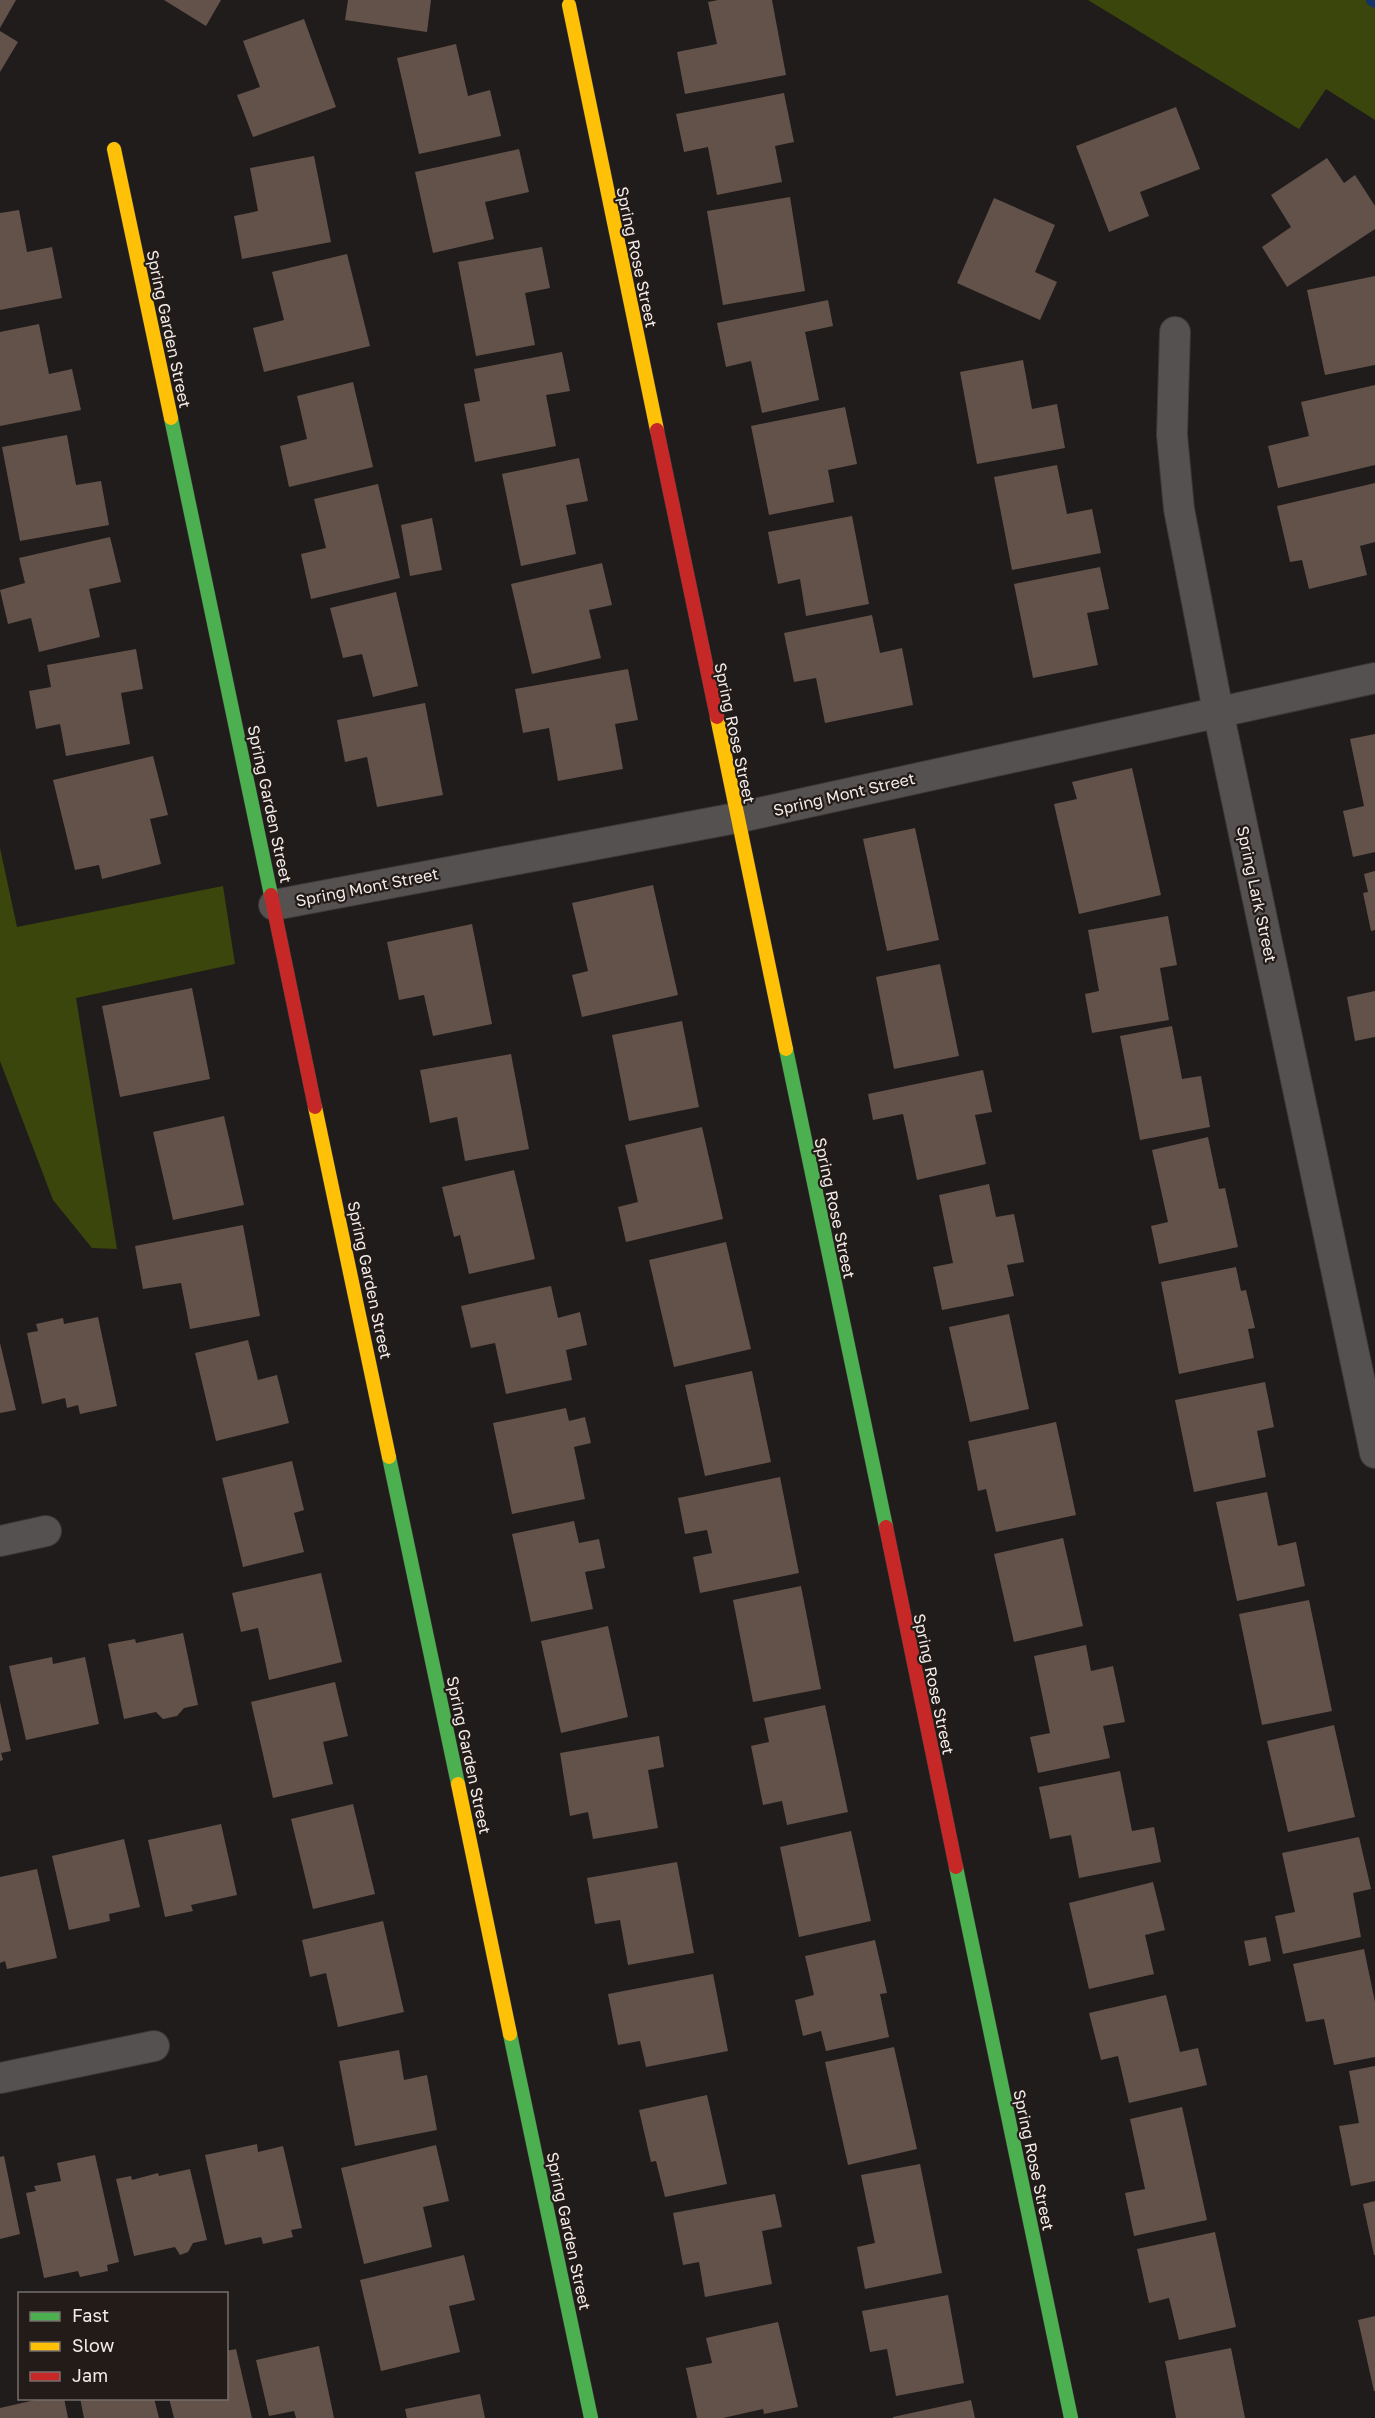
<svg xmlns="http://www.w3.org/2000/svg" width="1375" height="2418" font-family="'Golos Text',sans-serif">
<rect width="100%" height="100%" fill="#201c1b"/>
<g fill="#3a460b">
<path d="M1088 0H1375V120L1326 89 1299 129Z"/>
<path d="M0 848 17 927 223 886 235 964 76 998 117 1249 92 1248 53 1200 0 1061Z"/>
</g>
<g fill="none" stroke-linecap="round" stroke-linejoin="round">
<path stroke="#14336c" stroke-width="12" d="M1372 0 1375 2"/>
</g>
<g fill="#63524a">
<path d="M0 0H16L0 28Z"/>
<path d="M164 0H221L206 26Z"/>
<path d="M348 0H431L427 32 345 20Z"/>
<path d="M718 0H772L786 75 685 94 677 52 717 44 708 2Z"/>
<path d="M304 19 336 107 253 137 237 95 260 87 243 41Z"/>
<path d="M0 31 18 42 0 72Z"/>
<path d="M456 44 468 96 490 90 501 136 419 154 397 58Z"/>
<path d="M784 93 794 142 775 146 782 182 717 195 708 147 684 152 676 114Z"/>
<path d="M1176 107 1200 169 1140 192 1149 216 1109 232 1076 146Z"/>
<path d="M519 149 529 192 485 202 494 239 433 253 415 172Z"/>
<path d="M314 156 331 242 242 259 234 216 258 211 250 168Z"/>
<path d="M1327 158 1344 183 1355 175 1375 206V229L1287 287 1262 247 1291 227 1271 195Z"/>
<path d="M790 197 805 291 723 305 707 211Z"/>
<path d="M994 198 1055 225 1035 272 1057 282 1040 320 957 283Z"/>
<path d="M19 210 27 252 52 247 62 298 0 310V213Z"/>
<path d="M542 247 550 288 525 293 535 345 476 356 458 262Z"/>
<path d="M347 254 370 346 264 372 253 328 284 320 272 272Z"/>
<path d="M1375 276V365L1325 375 1307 290Z"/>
<path d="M828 300 833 326 805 332 819 400 762 413 751 361 726 367 717 323Z"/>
<path d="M39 324 49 374 72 369 81 410 0 426V332Z"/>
<path d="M562 352 570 391 546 395 556 446 475 462 464 404 480 401 474 369Z"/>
<path d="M1023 360 1032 409 1057 404 1065 448 977 464 960 372Z"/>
<path d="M353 382 373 467 289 487 280 446 307 439 297 396Z"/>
<path d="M1375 385V465L1278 488 1268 446 1309 436 1301 402Z"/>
<path d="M845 407 857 464 828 470 834 502 769 515 751 426Z"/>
<path d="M67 435 76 485 101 481 109 525 20 541 2 447Z"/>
<path d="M579 458 588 501 566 505 576 554 521 566 502 474Z"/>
<path d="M1057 465 1067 514 1092 509 1101 553 1012 570 994 477Z"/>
<path d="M1375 483V542L1360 546 1367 575 1309 589 1302 560 1290 562 1277 506Z"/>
<path d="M378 484 400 578 311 599 301 554 326 548 314 499Z"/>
<path d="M852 516 869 604 806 616 800 579 778 584 768 532Z"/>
<path d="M432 518 442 570 410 576 401 525Z"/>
<path d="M110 537 121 582 89 589 100 637 39 652 31 618 8 624 0 590 25 583 19 558Z"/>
<path d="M602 563 612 605 589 610 601 658 532 674 511 584Z"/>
<path d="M1100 567 1109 609 1087 613 1098 665 1033 678 1014 584Z"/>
<path d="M396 592 418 686 373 697 362 654 343 658 330 608Z"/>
<path d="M872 615 880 653 902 648 913 705 825 723 816 678 794 682 784 633Z"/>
<path d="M136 649 143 689 121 693 130 744 66 756 60 724 36 729 29 691 51 687 47 665Z"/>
<path d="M628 669 638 720 615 724 623 769 558 781 549 728 523 733 515 689Z"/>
<path d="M425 703 443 795 377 807 367 757 345 762 337 720Z"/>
<path d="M1375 734V852L1353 857 1343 811 1364 806 1350 739Z"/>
<path d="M153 756 168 815 150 819 161 864 102 879 99 865 75 870 53 780Z"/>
<path d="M1132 768 1161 895 1079 914 1054 804 1077 799 1072 782Z"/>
<path d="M915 828 939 940 887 951 863 839Z"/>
<path d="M1375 871V930L1371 931 1363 893 1368 892 1364 874Z"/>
<path d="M653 885 678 995 582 1017 572 975 588 971 572 903Z"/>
<path d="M1168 916 1177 965 1160 968 1169 1020 1092 1033 1085 994 1099 991 1088 930Z"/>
<path d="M472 924 492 1024 433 1036 424 995 399 1000 387 942Z"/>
<path d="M940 964 959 1056 894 1069 876 977Z"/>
<path d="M192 988 210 1079 120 1097 102 1006Z"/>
<path d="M1375 991V1037L1355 1041 1347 997Z"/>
<path d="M682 1021 699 1107 629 1121 612 1035Z"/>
<path d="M1172 1026 1182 1079 1201 1076 1210 1127 1140 1140 1120 1036Z"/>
<path d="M511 1054 529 1149 465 1161 457 1117 430 1123 420 1070Z"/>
<path d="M983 1070 992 1112 975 1115 986 1164 917 1180 903 1114 873 1120 868 1094Z"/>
<path d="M224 1116 244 1205 173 1220 153 1132Z"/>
<path d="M702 1127 723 1219 626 1242 618 1207 638 1202 625 1145Z"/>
<path d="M1208 1137 1219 1189 1225 1188 1238 1247 1159 1264 1151 1226 1168 1222 1152 1150Z"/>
<path d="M514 1170 535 1259 469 1274 460 1235 454 1237 442 1187Z"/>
<path d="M989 1184 996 1217 1014 1214 1024 1262 1007 1265 1014 1296 942 1310 933 1267 953 1263 939 1195Z"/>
<path d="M243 1225 260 1316 190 1329 181 1283 143 1289 135 1246Z"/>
<path d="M726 1242 751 1349 674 1367 649 1260Z"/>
<path d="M1236 1267 1241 1291 1246 1290 1255 1328 1248 1329 1254 1358 1179 1374 1161 1282Z"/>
<path d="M551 1286 558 1318 580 1312 587 1345 566 1350 572 1380 506 1394 495 1343 471 1348 461 1306Z"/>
<path d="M1009 1314 1029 1409 970 1422 949 1327Z"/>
<path d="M98 1317 117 1406 80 1414 78 1405 67 1408 65 1398 42 1404 27 1333 38 1331 36 1324 63 1318 64 1324Z"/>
<path d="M248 1340 258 1380 277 1375 289 1423 216 1441 195 1353Z"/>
<path d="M0 1343 16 1410 0 1413Z"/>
<path d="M752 1371 771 1462 705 1476 685 1385Z"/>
<path d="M1265 1382 1274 1427 1257 1431 1266 1477 1194 1492 1175 1400Z"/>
<path d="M566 1408 569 1421 585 1417 591 1443 574 1447 585 1499 512 1514 493 1423Z"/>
<path d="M1056 1422 1076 1515 996 1532 986 1489 978 1491 968 1441Z"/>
<path d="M292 1461 304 1510 294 1513 304 1552 243 1567 222 1478Z"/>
<path d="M780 1477 799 1573 700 1593 693 1557 712 1553 707 1530 685 1534 678 1498Z"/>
<path d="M1267 1492 1278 1546 1296 1542 1305 1586 1237 1601 1216 1502Z"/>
<path d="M574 1521 579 1543 599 1539 605 1568 585 1572 593 1609 531 1622 512 1534Z"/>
<path d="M1063 1538 1083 1626 1014 1642 994 1554Z"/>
<path d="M321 1573 342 1662 269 1680 258 1628 241 1632 232 1593Z"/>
<path d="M801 1586 821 1689 753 1702 733 1600Z"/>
<path d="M1309 1600 1332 1711 1262 1725 1239 1614Z"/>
<path d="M608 1626 628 1717 561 1733 541 1641Z"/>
<path d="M183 1633 198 1705 184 1708 177 1716 163 1719 156 1712 124 1719 108 1644 135 1639 136 1643Z"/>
<path d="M1086 1645 1091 1671 1113 1666 1125 1722 1103 1726 1110 1758 1038 1773 1030 1737 1050 1733 1034 1656Z"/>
<path d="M52 1657 53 1664 85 1657 99 1724 26 1740 9 1666Z"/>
<path d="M335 1682 348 1736 323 1742 333 1784 273 1798 251 1702Z"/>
<path d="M0 1702 11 1751 1 1753 3 1760 0 1761Z"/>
<path d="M825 1705 848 1812 787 1825 782 1801 763 1805 751 1746 769 1742 764 1718Z"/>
<path d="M1334 1725 1355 1817 1288 1832 1267 1741Z"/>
<path d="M659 1736 664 1767 648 1770 658 1828 593 1839 588 1812 570 1816 560 1753Z"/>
<path d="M1120 1771 1132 1831 1154 1827 1161 1862 1079 1878 1071 1835 1050 1839 1039 1787Z"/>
<path d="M353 1804 375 1894 313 1909 291 1819Z"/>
<path d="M221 1824 237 1895 191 1905 193 1911 165 1917 148 1840Z"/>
<path d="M851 1831 871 1921 799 1937 780 1847Z"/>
<path d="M1359 1837 1371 1889 1353 1893 1361 1937 1283 1954 1275 1916 1295 1912 1282 1853Z"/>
<path d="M124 1839 140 1907 109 1914 110 1921 69 1930 52 1856Z"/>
<path d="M677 1862 694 1953 628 1965 620 1920 595 1924 587 1878Z"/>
<path d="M37 1869 57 1958 7 1969 5 1961 0 1963V1877Z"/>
<path d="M1153 1882 1165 1930 1145 1935 1154 1974 1089 1989 1069 1903Z"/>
<path d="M383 1921 404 2012 338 2027 326 1973 310 1977 302 1940Z"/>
<path d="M1266 1937 1271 1961 1249 1966 1244 1941Z"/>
<path d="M875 1940 887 1993 880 1994 889 2037 826 2051 821 2031 803 2036 795 2000 814 1995 805 1956Z"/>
<path d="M1364 1949 1375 2002V2057L1334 2065 1324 2019 1306 2022 1293 1964Z"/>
<path d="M713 1974 728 2051 646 2067 640 2041 618 2045 608 1994Z"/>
<path d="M1166 1995 1180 2052 1198 2048 1207 2085 1129 2103 1118 2056 1101 2060 1089 2013Z"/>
<path d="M894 2047 917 2149 848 2165 825 2062Z"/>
<path d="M399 2050 404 2080 427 2075 437 2130 355 2146 339 2061Z"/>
<path d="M1375 2066V2181L1351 2186 1339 2126 1359 2123 1349 2071Z"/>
<path d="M707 2095 727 2184 665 2197 656 2161 651 2162 639 2110Z"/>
<path d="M1182 2107 1207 2220 1134 2236 1125 2193 1145 2189 1130 2119Z"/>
<path d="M257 2144 258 2152 283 2146 302 2228 291 2230 293 2237 263 2244 261 2237 225 2245 205 2155Z"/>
<path d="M436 2145 449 2201 423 2207 432 2247 364 2264 341 2168Z"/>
<path d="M95 2155 119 2262 107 2265 108 2271 80 2277 78 2271 44 2278 26 2193 36 2191 34 2186 61 2181 57 2163Z"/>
<path d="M4 2156 20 2234 0 2239V2157Z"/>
<path d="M920 2164 942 2273 865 2289 857 2247 875 2243 861 2175Z"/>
<path d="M190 2169 207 2240 193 2243 188 2252 180 2255 175 2247 134 2256 116 2179 131 2176 132 2180 158 2173 159 2176Z"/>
<path d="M775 2194 782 2227 762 2231 772 2284 705 2297 699 2262 683 2265 673 2213Z"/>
<path d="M1375 2201V2255H1374L1363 2204Z"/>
<path d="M1215 2232 1236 2327 1179 2340 1169 2298 1149 2303 1137 2249Z"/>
<path d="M464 2255 475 2300 449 2306 460 2352 381 2371 360 2280Z"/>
<path d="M948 2295 964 2383 896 2396 887 2349 870 2352 862 2311Z"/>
<path d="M1375 2316V2391H1374L1358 2320Z"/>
<path d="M778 2322 798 2407 764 2414 763 2409 723 2418H697L686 2368 712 2363 706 2338Z"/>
<path d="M319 2346 334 2418H296L294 2411 269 2416 256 2360Z"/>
<path d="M1231 2348 1245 2418H1176L1165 2361Z"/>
<path d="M236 2349 252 2418H174L169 2398H226V2351Z"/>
<path d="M480 2394 485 2418H407L405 2409Z"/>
<path d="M44 2398H64L68 2418H0V2408Z"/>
<path d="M80 2398H154L159 2418H84Z"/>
<path d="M971 2400 975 2418H893V2417Z"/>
</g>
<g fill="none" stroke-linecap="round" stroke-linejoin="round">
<defs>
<g id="street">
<path d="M1175 332 1172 435 1179 509 1218 711 1375 1453"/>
<path d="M274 905 736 818 1375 678"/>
<path d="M0 1541 46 1531"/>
<path d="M0 2078 154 2046"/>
</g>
<g id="fast">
<path d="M171 418 271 895"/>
<path d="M786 1049 886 1527"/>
<path d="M389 1457 458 1784"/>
<path d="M956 1867 1071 2418"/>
<path d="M510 2034 591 2418"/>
</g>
<g id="slow">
<path d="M569 5 657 430"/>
<path d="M114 149 171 418"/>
<path d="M717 717 786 1049"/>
<path d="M315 1107 389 1457"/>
<path d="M458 1784 510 2034"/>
</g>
<g id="jam">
<path d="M657 430 717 717"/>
<path d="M271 895 315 1107"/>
<path d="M886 1527 956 1867"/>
</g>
</defs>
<use href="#street" stroke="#3b3837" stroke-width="32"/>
<use href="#fast" stroke="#3b3837" stroke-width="15"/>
<use href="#slow" stroke="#3b3837" stroke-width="15"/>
<use href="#jam" stroke="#3b3837" stroke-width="15"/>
<use href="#street" stroke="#545150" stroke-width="30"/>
<use href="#fast" stroke="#4caf50" stroke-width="14"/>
<use href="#slow" stroke="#ffc107" stroke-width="14"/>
<use href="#jam" stroke="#c62828" stroke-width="14"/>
</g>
<g text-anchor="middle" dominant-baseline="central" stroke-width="4.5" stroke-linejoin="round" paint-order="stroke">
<g font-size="16" fill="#f1ece9" stroke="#231b18">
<text transform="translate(637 257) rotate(78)">Spring Rose Street</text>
<text transform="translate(169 329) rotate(78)">Spring Garden Street</text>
<text transform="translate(735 733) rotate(78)">Spring Rose Street</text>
<text transform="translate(844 794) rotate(-13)">Spring Mont Street</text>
<text transform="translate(270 804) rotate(78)">Spring Garden Street</text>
<text transform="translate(367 887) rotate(-11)">Spring Mont Street</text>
<text transform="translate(1257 894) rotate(78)">Spring Lark Street</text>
<text transform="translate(835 1208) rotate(78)">Spring Rose Street</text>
<text transform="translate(370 1280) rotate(78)">Spring Garden Street</text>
<text transform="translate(934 1684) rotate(78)">Spring Rose Street</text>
<text transform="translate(469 1755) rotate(78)">Spring Garden Street</text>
<text transform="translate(1034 2160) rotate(78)">Spring Rose Street</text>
<text transform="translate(569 2231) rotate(78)">Spring Garden Street</text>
</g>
</g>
<rect x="18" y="2292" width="210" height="108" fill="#231b18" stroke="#756f6c" stroke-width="1.5"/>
<rect x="30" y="2312" width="30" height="9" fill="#4caf50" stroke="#756f6c" stroke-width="1.5"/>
<text x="72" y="2322" font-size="18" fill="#f1ece9">Fast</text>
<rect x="30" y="2342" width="30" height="9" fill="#ffc107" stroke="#756f6c" stroke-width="1.5"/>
<text x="72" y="2352" font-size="18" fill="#f1ece9">Slow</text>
<rect x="30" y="2372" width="30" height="9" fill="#c62828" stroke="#756f6c" stroke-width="1.5"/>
<text x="72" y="2382" font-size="18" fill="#f1ece9">Jam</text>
</svg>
